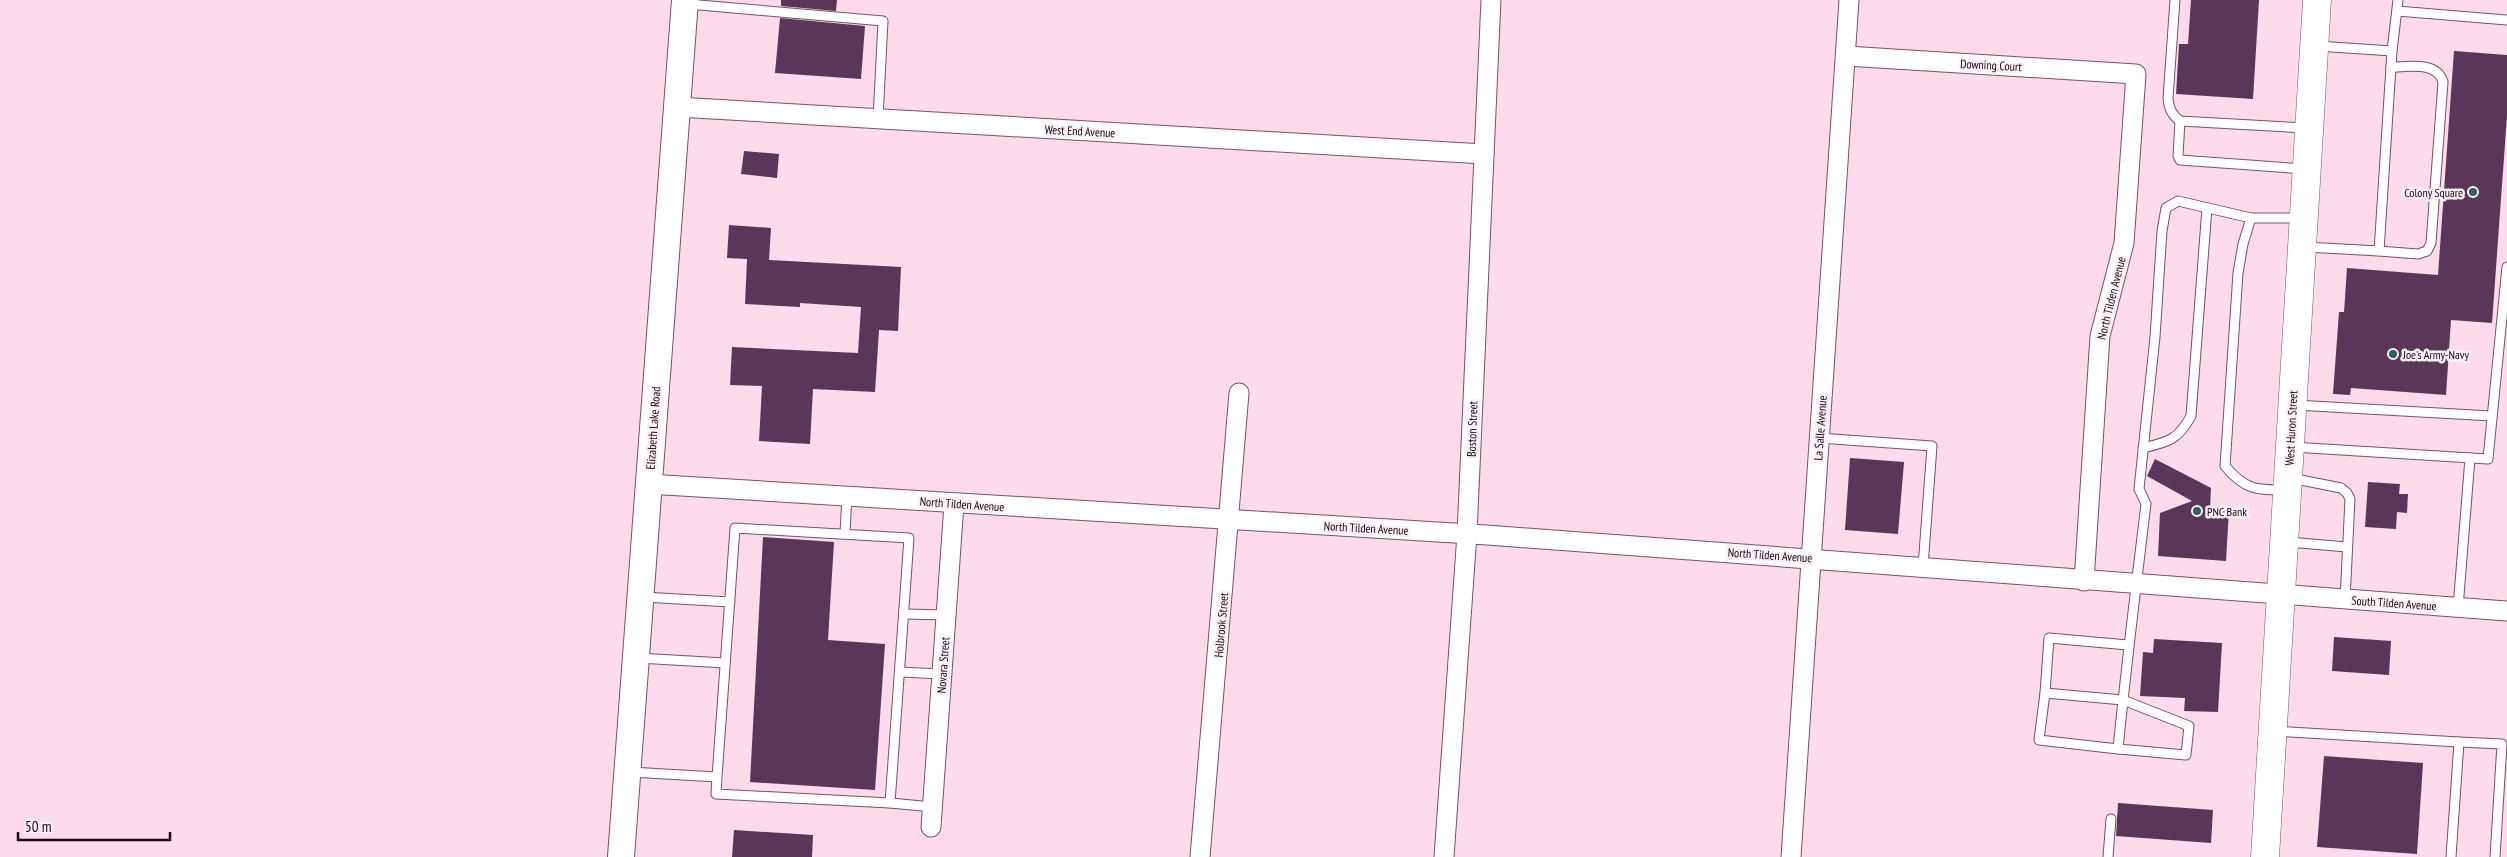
<svg xmlns="http://www.w3.org/2000/svg" width="2507" height="857" font-family="'PT Sans Narrow',sans-serif">
<rect width="100%" height="100%" fill="#fddbea"/>
<g fill="#5a3758">
<path d="M781 0H837L836 11 781 6Z"/>
<path d="M2191 0H2259L2253 99 2176 94 2179 44H2188Z"/>
<path d="M780 18 865 26 861 79 775 73Z"/>
<path d="M2454 51 2507 55V116L2492 323 2451 320 2446 395 2351 388 2350 395 2333 394 2339 312H2344L2347 268 2438 275Z"/>
<path d="M744 151 779 154 777 178 741 174Z"/>
<path d="M729 225 771 228 769 260 901 267 898 331 879 330 875 392 813 389 810 444 759 441 762 386 730 385 732 347 858 353 861 307 800 303V307L745 304 747 259 727 258Z"/>
<path d="M1850 458 1904 462 1898 534 1845 530Z"/>
<path d="M2155 459 2211 488 2210 509H2229L2226 561 2158 556 2160 513 2192 501 2147 476Z"/>
<path d="M2368 482 2400 484 2399 494H2408L2407 513 2397 512 2396 529 2365 527Z"/>
<path d="M763 537 834 542 828 640 885 644 875 790 750 782Z"/>
<path d="M2334 637 2391 641 2389 675 2332 671Z"/>
<path d="M2154 639 2222 643 2218 712 2184 711 2185 698 2140 696 2143 652 2153 653Z"/>
<path d="M2324 756 2423 763 2417 854 2317 847Z"/>
<path d="M2118 803 2213 810 2211 843 2116 836Z"/>
<path d="M734 830 813 835 812 857H732Z"/>
</g>
<g fill="none" stroke-linecap="round" stroke-linejoin="round">
<defs>
<g id="lane">
<path d="M2175 0 2168 98C2169 109 2172 115 2180 121L2306 128"/>
<path d="M688 4 883 21 878 119"/>
<path d="M2397 11 2507 20"/>
<path d="M2317 46 2392 51"/>
<path d="M2180 121 2178 156 2180 160 2304 169"/>
<path d="M2305 247 2379 251 2392 51 2398 0"/>
<path d="M2379 251 2418 254 2427 251 2431 243 2443 82C2437 61 2408 67 2391 67"/>
<path d="M2295 405 2492 416"/>
<path d="M1819 438 1932 446 1923 567"/>
<path d="M2292 447 2488 459 2507 267"/>
<path d="M2143 448C2168 442 2178 440 2191 416L2207 208"/>
<path d="M2291 478 2341 488 2347 493 2350 499 2345 600"/>
<path d="M2285 490C2256 490 2245 490 2225 466L2238 273 2243 244 2251 218H2301"/>
<path d="M845 533 847 496"/>
<path d="M2288 542 2347 547"/>
<path d="M643 597 730 602"/>
<path d="M2458 608 2470 458"/>
<path d="M905 614 946 615"/>
<path d="M2128 645 2049 638 2045 693 2123 700 2189 726 2186 755 2118 749C2126 667 2136 586 2146 504L2139 489 2155 337 2162 231 2166 208 2178 201 2251 218"/>
<path d="M638 658 725 663"/>
<path d="M900 672 942 674"/>
<path d="M2045 693 2039 740 2118 749"/>
<path d="M2275 731 2459 742 2451 857"/>
<path d="M2459 742 2502 744 2495 857"/>
<path d="M630 772 717 777 716 794 890 803 909 538 735 528 717 777"/>
<path d="M890 803 933 807"/>
<path d="M2108 857 2111 819"/>
</g>
<g id="street">
<path d="M1846 56 2136 74 2124 243 2100 336 2084 581"/>
<path d="M677 107 1484 154"/>
<path d="M648 484 1487 535 2507 611"/>
<path d="M931 827 954 504"/>
<path d="M1200 857 1239 393"/>
<path d="M1444 857 1467 534 1491 0"/>
<path d="M1791 857 1849 0"/>
</g>
<path id="secondary" d="M621 857 685 0"/>
<path id="highway" d="M2265 857 2317 0"/>
</defs>
<use href="#lane" stroke="#7e4e66" stroke-width="11"/>
<use href="#street" stroke="#7e4e66" stroke-width="21"/>
<use href="#secondary" stroke="#7e4e66" stroke-width="28"/>
<use href="#highway" stroke="#7e4e66" stroke-width="29"/>
<use href="#lane" stroke="#fff" stroke-width="9"/>
<use href="#street" stroke="#fff" stroke-width="19"/>
<use href="#secondary" stroke="#fff" stroke-width="26"/>
<use href="#highway" stroke="#fff" stroke-width="28"/>
</g>
<g fill="#266551" stroke="#fbf0f5" stroke-width="2">
<circle cx="2473" cy="192" r="5"/>
<circle cx="2393" cy="354" r="5"/>
<circle cx="2197" cy="511" r="5"/>
</g>
<g text-anchor="middle" dominant-baseline="central" stroke-width="5" stroke-linejoin="round" paint-order="stroke">
<g font-size="12" fill="#18060f" stroke="#fbf0f5">
<text transform="translate(1991 65) rotate(3)">Downing Court</text>
<text transform="translate(1080 131) rotate(3)">West End Avenue</text>
<text transform="translate(2111 298) rotate(-76)">North Tilden Avenue</text>
<text transform="translate(653 428) rotate(-86)">Elizabeth Lake Road</text>
<text transform="translate(1820 428) rotate(-86)">La Salle Avenue</text>
<text transform="translate(2291 428) rotate(-87)">West Huron Street</text>
<text transform="translate(1472 429) rotate(-88)">Boston Street</text>
<text transform="translate(962 504) rotate(4)">North Tilden Avenue</text>
<text transform="translate(1366 528) rotate(3)">North Tilden Avenue</text>
<text transform="translate(1770 555) rotate(4)">North Tilden Avenue</text>
<text transform="translate(2394 603) rotate(4)">South Tilden Avenue</text>
<text transform="translate(1221 625) rotate(-85)">Holbrook Street</text>
<text transform="translate(943 665) rotate(-86)">Novara Street</text>
</g>
<g font-size="12" fill="#18060f" stroke="#fbf0f5" text-anchor="start">
<text x="2463" y="192" text-anchor="end">Colony Square</text>
<text x="2403" y="354">Joe's Army-Navy</text>
<text x="2207" y="511">PNC Bank</text>
</g>
</g>
<path d="M18 832v8h152v-8" fill="none" stroke="#18060f" stroke-width="2.5"/>
<text x="25" y="832" font-size="15" fill="#18060f" stroke="#fbf0f5" stroke-width="4" paint-order="stroke">50 m</text>
</svg>
